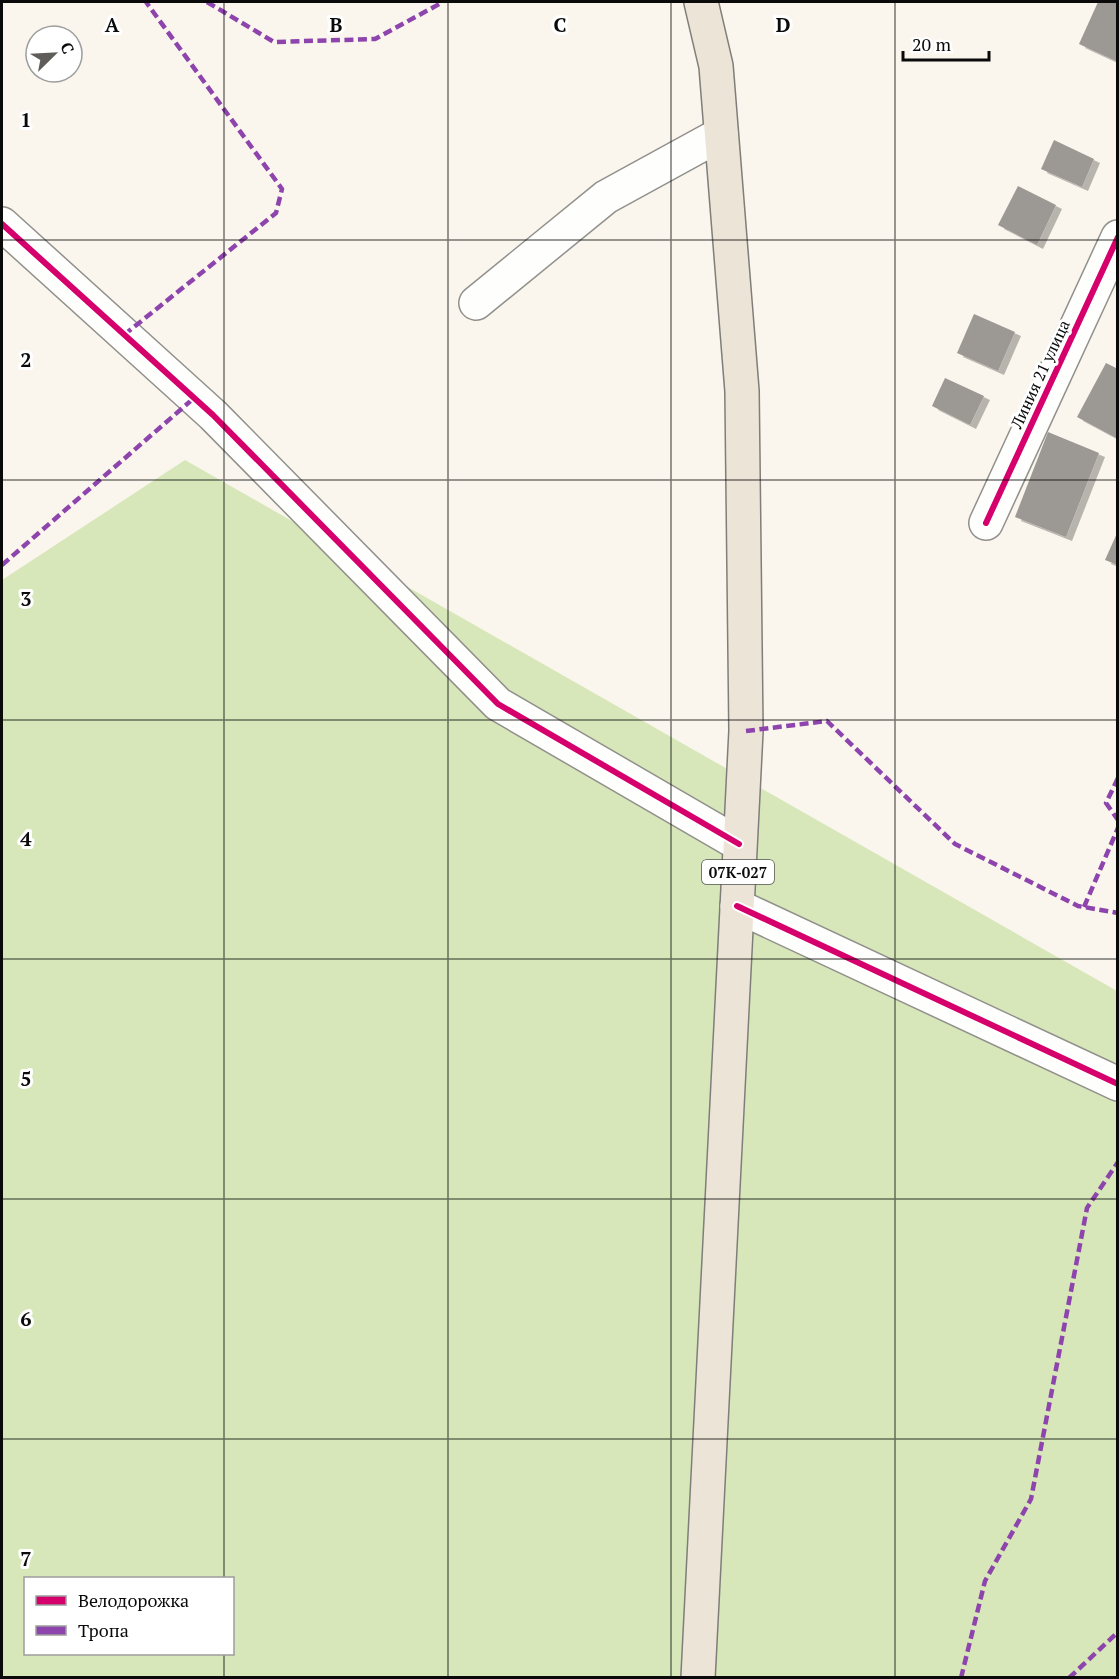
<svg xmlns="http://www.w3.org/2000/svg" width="1119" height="1679" font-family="'PT Serif',serif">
<defs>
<filter id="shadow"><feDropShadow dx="6" dy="4" stdDeviation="0" flood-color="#0004"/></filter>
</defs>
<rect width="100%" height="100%" fill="#faf6ed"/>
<path fill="#d7e7ba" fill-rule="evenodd" d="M185 460 1117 991V1677L2 1678V580ZM26 1578H232V1654H26Z"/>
<g fill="#9c9893" filter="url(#shadow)">
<path d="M1098 2 1118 3V62L1079 44Z"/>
<path d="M1054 140 1094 159 1082 187 1041 169Z"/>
<path d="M1018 186 1056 205 1037 245 998 225Z"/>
<path d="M974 314 1015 332 998 371 957 353Z"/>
<path d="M1106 363 1118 369V439L1077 417Z"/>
<path d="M945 378 984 396 970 425 932 406Z"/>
<path d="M1048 432 1099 453 1066 537 1015 517Z"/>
<path d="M1118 531V565L1105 560Z"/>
</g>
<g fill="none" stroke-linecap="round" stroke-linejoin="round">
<defs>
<g id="minor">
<path d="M2 224 213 415 498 704 739 844"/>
<path d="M476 303 606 197 721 134"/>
<path d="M986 523 1118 237"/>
<path d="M737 906 1118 1084"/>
</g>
<path id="major" d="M698 1678 746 731 742 391 716 66 701 2"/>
</defs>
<use href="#minor" stroke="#92908c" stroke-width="36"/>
<use href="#major" stroke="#7f7e7a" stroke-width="36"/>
<use href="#minor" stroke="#fefefc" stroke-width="33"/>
<use href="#major" stroke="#ece4d6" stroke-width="33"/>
<g stroke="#8e44ad" stroke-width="4.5" stroke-dasharray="9 4.5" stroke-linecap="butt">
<path d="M207 2 274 42 375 39 443 2"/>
<path d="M124 335 276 213 282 189 146 2"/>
<path d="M2 565 194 398"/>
<path d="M746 731 827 721 955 844 1078 906 1118 913"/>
<path d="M1118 778 1106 803 1118 820"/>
<path d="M1084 907 1118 828"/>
<path d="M961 1678 985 1581 1031 1499 1087 1208 1118 1162"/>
<path d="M1069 1678 1118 1632"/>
</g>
<defs>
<g id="cycleway">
<path d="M2 224 213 415 498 704 739 844"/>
<path d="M986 523 1118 237"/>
<path d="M737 906 1118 1084"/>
</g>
</defs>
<use href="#cycleway" stroke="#fff" stroke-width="10"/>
<use href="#cycleway" stroke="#d6006c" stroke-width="6"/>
</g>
<path fill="none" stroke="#0a0a0a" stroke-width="1.5" stroke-opacity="0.55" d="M224 2V1578M448 2V1678M671 2V1678M895 2V1678M2 240H1118M2 480H1118M2 720H1118M2 959H1118M2 1199H1118M2 1439H1118M224 1654V1678"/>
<g text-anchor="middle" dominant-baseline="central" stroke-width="6" stroke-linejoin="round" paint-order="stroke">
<rect fill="#fff" stroke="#545454" stroke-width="1.5" x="702" y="860" width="72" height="24" rx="4.5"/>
<g font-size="15" font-weight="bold" fill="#0a0a0a">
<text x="738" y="872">07К-027</text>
</g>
<g font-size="16" fill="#0a0a0a" stroke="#fff">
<text transform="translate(1040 374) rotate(-65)">Линия 21 улица</text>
</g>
</g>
<g font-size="20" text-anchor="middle" font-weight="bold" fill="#0a0a0a" stroke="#fff" stroke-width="6" stroke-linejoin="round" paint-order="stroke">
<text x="112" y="32">A</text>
<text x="336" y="32">B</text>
<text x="560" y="32">C</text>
<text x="783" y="32">D</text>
<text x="26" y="127">1</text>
<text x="26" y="367">2</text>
<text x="26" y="606">3</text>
<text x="26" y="846">4</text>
<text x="26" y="1086">5</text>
<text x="26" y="1326">6</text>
<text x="26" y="1566">7</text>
</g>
<rect width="1119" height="1679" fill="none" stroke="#0a0a0a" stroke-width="6"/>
<rect x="24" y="1577" width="210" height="78" fill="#ffffff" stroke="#9d9d9d" stroke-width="1.5"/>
<rect x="36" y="1596" width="30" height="9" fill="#d6006c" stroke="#9d9d9d" stroke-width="1.5"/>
<text x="78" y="1607" font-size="18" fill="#0a0a0a">Велодорожка</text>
<rect x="36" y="1626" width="30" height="9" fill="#8e44ad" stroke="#9d9d9d" stroke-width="1.5"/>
<text x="78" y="1637" font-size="18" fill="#0a0a0a">Тропа</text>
<g transform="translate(54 54) rotate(66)"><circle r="28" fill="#ffffff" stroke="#9d9d9d" stroke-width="1.5"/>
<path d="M0-4.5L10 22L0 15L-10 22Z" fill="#5e5d59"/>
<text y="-9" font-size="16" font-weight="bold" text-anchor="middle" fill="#0a0a0a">С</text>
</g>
<path d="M903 51v9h86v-9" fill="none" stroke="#0a0a0a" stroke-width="3"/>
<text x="912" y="51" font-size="18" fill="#0a0a0a" stroke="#ffffff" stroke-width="4.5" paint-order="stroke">20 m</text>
</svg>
